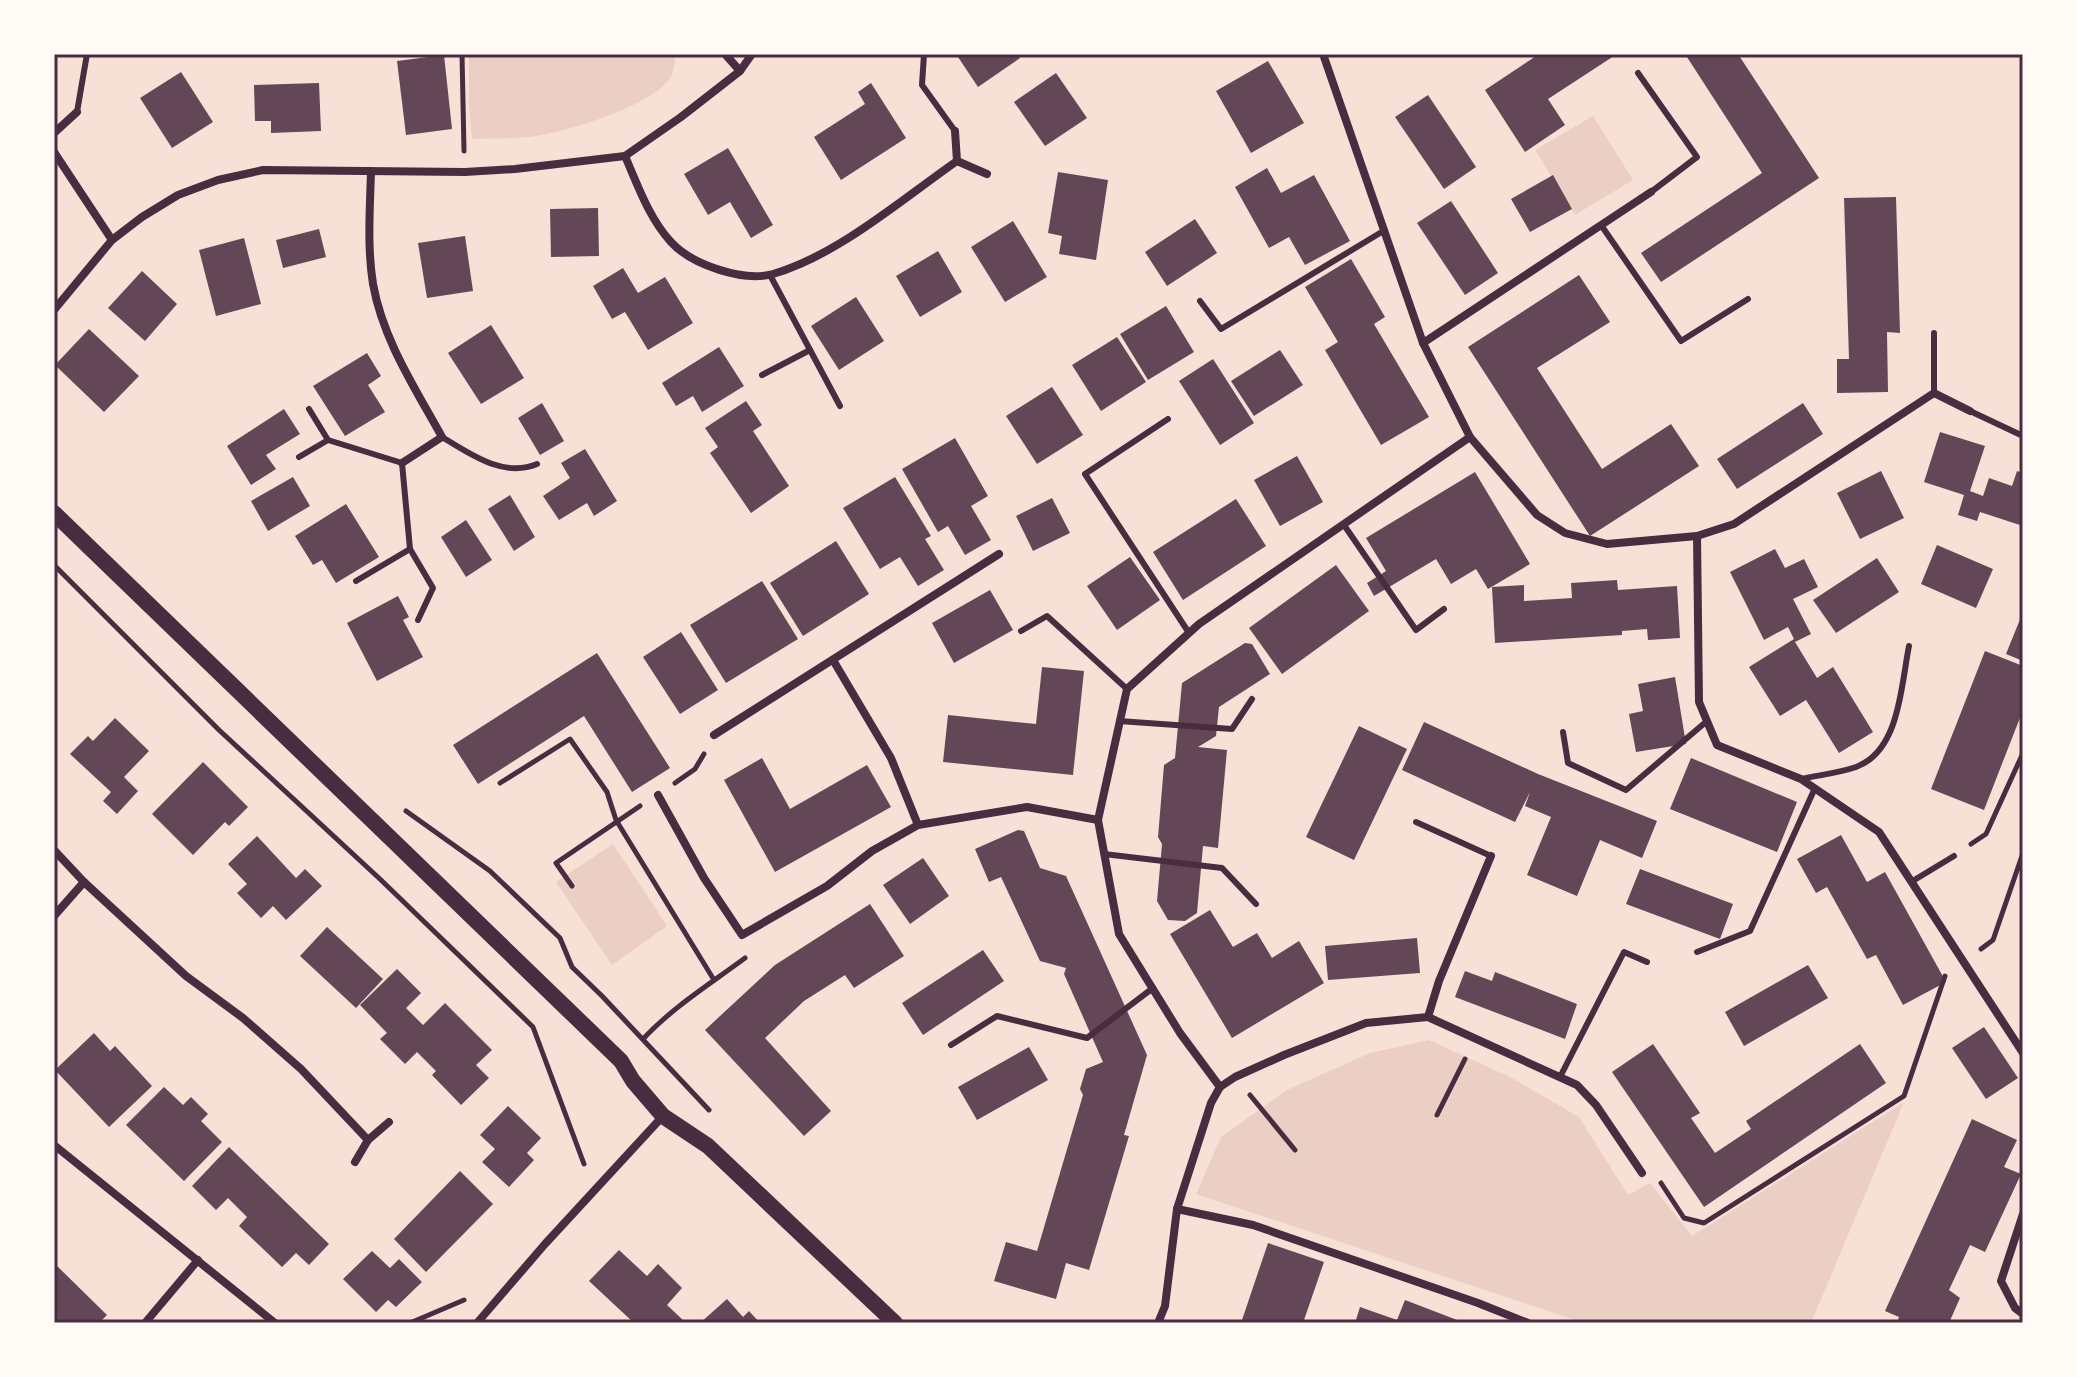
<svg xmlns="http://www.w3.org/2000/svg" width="2077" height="1377" font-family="Montserrat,sans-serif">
<rect width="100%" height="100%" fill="#f7e1d7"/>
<g fill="#ebcfc5">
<path d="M469 54H675C675 65 674 75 666 83 644 108 562 134 528 137 510 139 491 138 472 139L469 106Z"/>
<path d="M1593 116 1633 180 1575 215 1535 150Z"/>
<path d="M613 844 667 926 612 965 556 882Z"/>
<path d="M1429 1040 1510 1077 1579 1117 1628 1195 1650 1183 1692 1236 1904 1102 1811 1323H1584L1196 1194 1221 1137 1287 1090 1370 1053Z"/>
</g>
<g fill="#644757">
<path d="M956 54H1017L1020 58 978 87Z"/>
<path d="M1539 54H1617L1548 99 1565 125 1525 152 1485 90Z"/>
<path d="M1685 54H1738L1819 178 1661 282 1641 253 1762 173Z"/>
<path d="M444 55 452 129 406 135 397 61Z"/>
<path d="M1268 61 1304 123 1251 153 1216 91Z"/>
<path d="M181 72 213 122 172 148 140 98Z"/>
<path d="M1056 73 1087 118 1045 146 1014 102Z"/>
<path d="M319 83 321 131 271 133V121H255L254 85Z"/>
<path d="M871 83 906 138 841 180 814 137 865 104 858 92Z"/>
<path d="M1428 95 1476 167 1444 189 1395 117Z"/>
<path d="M728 148 773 225 751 238 730 202 708 215 684 174Z"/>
<path d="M1267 168 1281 193 1314 175 1350 241 1305 265 1289 237 1269 248 1235 187Z"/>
<path d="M1058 172 1108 180 1096 260 1059 254 1062 236 1048 233Z"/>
<path d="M1553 175 1572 209 1530 232 1511 199Z"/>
<path d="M1896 197 1900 333 1887 332 1888 392 1837 393V359H1849L1844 198Z"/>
<path d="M1451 201 1498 273 1465 295 1417 223Z"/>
<path d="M598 208 599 256 551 257 550 209Z"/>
<path d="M1195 219 1217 253 1167 286 1145 252Z"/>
<path d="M1013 221 1047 277 1005 302 971 247Z"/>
<path d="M319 229 326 257 283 268 276 240Z"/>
<path d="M465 236 473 291 427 298 418 243Z"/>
<path d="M244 238 261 304 216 316 199 250Z"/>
<path d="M938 251 962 292 920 317 896 276Z"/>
<path d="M1351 259 1385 317 1374 324 1429 417 1381 445 1325 350 1338 342 1305 287Z"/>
<path d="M623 268 638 293 665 277 693 323 648 350 625 312 612 319 593 286Z"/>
<path d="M142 271 177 304 145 341 108 308Z"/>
<path d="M1579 275 1610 322 1537 368 1602 469 1671 424 1699 466 1590 536 1468 347Z"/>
<path d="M856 297 884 341 839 370 811 326Z"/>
<path d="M1166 306 1194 352 1148 380 1120 334Z"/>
<path d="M491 325 524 378 481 404 448 353Z"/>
<path d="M89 329 139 376 104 412 55 365Z"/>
<path d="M1117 337 1146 382 1101 411 1072 365Z"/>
<path d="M719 347 744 386 702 412 693 396 676 406 662 383Z"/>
<path d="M1280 350 1303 385 1254 416 1231 381Z"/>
<path d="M367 353 381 376 368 385 385 412 345 436 313 386Z"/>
<path d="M1213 359 1254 423 1220 445 1179 381Z"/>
<path d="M1052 387 1083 435 1037 464 1006 416Z"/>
<path d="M746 401 762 425 753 431 789 486 751 513 710 453 718 447 705 428Z"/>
<path d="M542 403 564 441 540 455 518 418Z"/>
<path d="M1803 403 1823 434 1737 489 1717 459Z"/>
<path d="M284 409 300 434 266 455 276 469 251 485 227 446Z"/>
<path d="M1940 432 1985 446 1970 491 1983 496 1989 478 2012 486 2017 471 2023 473V526L1980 512 1977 521 1958 515 1964 495 1924 482Z"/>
<path d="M955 438 988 496 971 506 991 540 965 555 948 526 938 532 902 469Z"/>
<path d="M585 449 617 501 594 516 587 503 559 520 543 496 570 478 561 463Z"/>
<path d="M1297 456 1323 502 1280 526 1254 480Z"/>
<path d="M1881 471 1904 518 1860 539 1837 493Z"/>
<path d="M1475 472 1530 564 1488 589 1476 569 1451 584 1436 559 1374 596 1367 583 1386 571 1366 538Z"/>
<path d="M293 477 310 506 268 531 251 501Z"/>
<path d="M895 477 931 536 925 539 944 570 918 586 900 557 880 569 843 508Z"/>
<path d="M510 495 535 537 514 551 488 509Z"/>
<path d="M1052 498 1070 533 1033 551 1016 516Z"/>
<path d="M1236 499 1266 546 1183 600 1153 552Z"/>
<path d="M346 504 379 557 336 583 322 560 313 565 295 536Z"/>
<path d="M466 520 492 560 466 577 441 537Z"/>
<path d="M836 541 869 594 803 636 770 583Z"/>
<path d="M1937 545 1993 569 1976 608 1921 584Z"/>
<path d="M1775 549 1785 568 1804 559 1818 587 1793 599 1811 634 1795 642 1817 678 1833 667 1873 732 1839 753 1806 700 1780 716 1749 667 1794 639 1788 627 1764 640 1730 572Z"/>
<path d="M1130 557 1160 600 1117 630 1087 586Z"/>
<path d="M1877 558 1899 592 1836 633 1813 600Z"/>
<path d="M1336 565 1369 611 1282 674 1249 628Z"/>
<path d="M1617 580 1618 590 1677 586 1680 638 1648 640 1647 629 1622 631V635L1495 643 1492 587 1524 585V601L1572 598 1571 583Z"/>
<path d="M762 581 798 639 726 683 690 625Z"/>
<path d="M990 590 1013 630 954 663 932 623Z"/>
<path d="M398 596 409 617 403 620 423 657 377 681 347 623Z"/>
<path d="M2023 612V661L2006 654Z"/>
<path d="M681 632 718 690 680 714 643 657Z"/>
<path d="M1245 643 1252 644 1270 674 1219 707 1216 736 1198 747 1227 750 1218 848 1203 846 1197 913 1185 921 1168 920 1157 901 1162 844 1158 837 1164 765 1175 758 1182 683Z"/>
<path d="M1985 651 2023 666V710L1984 810 1931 789Z"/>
<path d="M597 653 670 768 632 792 584 716 478 784 453 745Z"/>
<path d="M1042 667 1084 671 1073 775 943 762 948 715 1036 724Z"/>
<path d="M1675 677 1686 744 1636 752 1629 714 1643 711 1638 684Z"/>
<path d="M115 718 149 751 124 777 138 791 117 814 103 801 111 792 70 754 88 736 93 741Z"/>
<path d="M1424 722 1538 774 1657 821 1642 858 1600 840 1577 896 1527 875 1551 817 1525 806 1530 792 1515 822 1402 770Z"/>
<path d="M1359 726 1407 749 1354 860 1306 837Z"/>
<path d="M762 758 790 809 867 765 891 807 775 872 724 780Z"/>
<path d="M1691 758 1797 802 1777 852 1670 809Z"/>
<path d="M203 762 248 807 229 826 225 822 193 855 152 814Z"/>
<path d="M1018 830 1024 831 1040 868 1066 876 1147 1055 1124 1135 1129 1136 1089 1270 1066 1263 1056 1299 994 1281 1006 1242 1037 1251 1083 1095 1080 1089 1086 1069 1103 1062 1064 974 1066 968 1040 961 1001 877 989 882 975 849Z"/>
<path d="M1841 835 1867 882 1885 872 1946 982 1903 1005 1876 955 1867 959 1827 887 1816 893 1797 859Z"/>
<path d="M257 836 296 878 305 869 322 886 286 920 273 906 261 918 237 893 247 884 228 864Z"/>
<path d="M923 858 949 896 910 924 883 885Z"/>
<path d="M1640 869 1733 904 1720 939 1626 904Z"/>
<path d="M870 904 904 956 854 988 845 975 804 1001 765 1038 831 1111 804 1136 705 1030 775 965Z"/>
<path d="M1210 910 1233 947 1257 933 1272 958 1299 941 1324 983 1232 1038 1170 934Z"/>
<path d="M327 927 383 979 356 1008 300 956Z"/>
<path d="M1417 938 1420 973 1328 980 1325 946Z"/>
<path d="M983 950 1004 981 923 1035 902 1003Z"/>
<path d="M1808 965 1828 998 1744 1046 1725 1012Z"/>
<path d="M397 969 421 993 406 1008 423 1025 445 1003 492 1050 476 1065 489 1078 461 1105 432 1075 436 1071 417 1052 405 1064 380 1039 387 1033 360 1005Z"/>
<path d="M1465 971 1492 981 1495 972 1577 1004 1565 1039 1455 997Z"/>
<path d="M1984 1027 2018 1078 1986 1099 1952 1048Z"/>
<path d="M94 1033 110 1051 115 1046 152 1086 109 1127 55 1070Z"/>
<path d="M1653 1044 1700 1113 1691 1118 1715 1153 1751 1129 1746 1121 1860 1044 1886 1083 1704 1207 1612 1072Z"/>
<path d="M1029 1047 1048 1080 977 1120 958 1087Z"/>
<path d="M164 1087 183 1105 191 1097 208 1114 201 1121 222 1142 184 1181 126 1125Z"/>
<path d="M508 1106 541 1138 527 1153 534 1160 509 1187 482 1162 495 1149 480 1135Z"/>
<path d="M1972 1119 2017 1140 2004 1167 2021 1174 1985 1252 1970 1245 1949 1290 1960 1298 1949 1323H1897L1899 1317 1885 1311Z"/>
<path d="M229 1147 329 1244 309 1265 296 1253 282 1267 239 1226 247 1217 228 1198 216 1210 192 1186Z"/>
<path d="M460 1171 493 1204 426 1272 394 1239Z"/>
<path d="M1268 1243 1324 1262 1303 1323H1241Z"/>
<path d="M619 1250 647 1276 658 1264 682 1288 667 1305 684 1321 682 1323H634L589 1281Z"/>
<path d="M372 1251 390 1268 399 1259 422 1282 396 1307 388 1300 376 1312 343 1279Z"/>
<path d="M54 1263 107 1315 99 1323H54Z"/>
<path d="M727 1299 743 1317 749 1311 760 1323H700Z"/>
<path d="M1405 1300 1465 1323H1355L1360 1307 1397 1320Z"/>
</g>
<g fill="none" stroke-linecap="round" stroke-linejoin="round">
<g stroke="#4a2c40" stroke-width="5">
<path d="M462 54 464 151"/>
<path d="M54 565 219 730 381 880 533 1027 584 1164"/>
<path d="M500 783 570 739 607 792 616 820 714 980"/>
<path d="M675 783 695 769 704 754"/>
<path d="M406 811 490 871 560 938 572 967 602 996 709 1110"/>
<path d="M1971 844 1986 834 2023 753"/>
<path d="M572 886 556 863 640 806"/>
<path d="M1981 949 1993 940 2023 853"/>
<path d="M643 1039C673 1007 710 984 745 958"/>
<path d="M1250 1095 1295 1150"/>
<path d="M1437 1115 1465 1059"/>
<path d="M1661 1183 1684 1218 1704 1223 1904 1096 1945 976"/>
<path d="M410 1323 464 1300"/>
</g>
<g stroke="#4a2c40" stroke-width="6">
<path d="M924 54 922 85 955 131"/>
<path d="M1638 73 1697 157 1651 192"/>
<path d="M77 112 87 54"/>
<path d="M1601 225 1681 341 1748 299"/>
<path d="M770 275 840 406"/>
<path d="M1200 301 1221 329 1385 230"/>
<path d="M1934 333V393"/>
<path d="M762 375 810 350"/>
<path d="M309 409 328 440 402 463 410 549 356 581"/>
<path d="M1970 411 2023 436"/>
<path d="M1168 419 1085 474 1189 633"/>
<path d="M442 437C470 454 503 478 537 464"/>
<path d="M299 457 328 440"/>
<path d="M1344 525 1416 630 1444 609"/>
<path d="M410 549 433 588 418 620"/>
<path d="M1021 631 1047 616 1127 689"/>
<path d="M1119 721 1232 729 1252 699"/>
<path d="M1563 732 1568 763 1626 790 1707 721"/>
<path d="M1801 779C1819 775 1839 773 1856 767 1900 751 1901 685 1909 646"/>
<path d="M1416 822 1491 856"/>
<path d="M1104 854 1222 868 1256 904"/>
<path d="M1911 882 1954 856"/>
<path d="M1697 952 1750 931 1815 788"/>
<path d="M951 1045 997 1016 1087 1038 1153 988"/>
<path d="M1560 1077 1624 952 1647 962"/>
</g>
<g stroke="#4a2c40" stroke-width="8">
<path d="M725 54 740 71"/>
<path d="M1323 54 1423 343 1470 437 1537 515 1565 533 1607 544 1697 536 1734 524 1934 393 1970 411"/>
<path d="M955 131 957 161 987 174"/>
<path d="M54 133 77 112"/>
<path d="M54 152 112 240"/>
<path d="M625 156C638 186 649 218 671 242 692 265 743 282 773 274 838 255 901 200 957 161"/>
<path d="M371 171C370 208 367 247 373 284 383 340 415 388 442 437L402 463"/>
<path d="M54 310 112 240 142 217 178 195 218 180 263 170 465 172 515 169 625 156 681 117 740 71 752 54"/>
<path d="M1423 343 1651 192"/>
<path d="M1697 536 1699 702 1717 745 1801 779 1879 832 2023 1053"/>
<path d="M833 660 891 758 918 825"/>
<path d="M714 735 999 554"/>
<path d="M658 795 704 878 742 935 827 886 872 851 918 825 1027 807 1098 820"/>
<path d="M54 850 84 882 186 976 243 1018 301 1069 368 1140 389 1122"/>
<path d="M54 916 84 882"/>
<path d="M1428 1017 1439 981 1491 856"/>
<path d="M1220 1087 1235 1077 1284 1055 1366 1023 1428 1017 1577 1085 1596 1105 1642 1173"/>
<path d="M54 1145 275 1323"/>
<path d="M355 1162 368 1140"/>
<path d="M1177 1209 1253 1225 1478 1303 1528 1323"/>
<path d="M2023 1214 2001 1281 2015 1308 2023 1314"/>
<path d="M145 1323 198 1260"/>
<path d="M477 1323 545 1244 663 1116"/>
<path d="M1158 1323 1165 1306 1177 1209 1211 1103 1220 1087 1180 1033 1119 934 1098 820 1127 689 1199 624 1470 437"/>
</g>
<path stroke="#4a2c40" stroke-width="16" d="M54 513 621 1061 633 1081 663 1116 708 1146 895 1323"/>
</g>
<rect width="2077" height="1377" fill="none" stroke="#fffaf5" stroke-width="112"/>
<rect x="56" y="56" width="1965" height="1265" fill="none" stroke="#4a2c40" stroke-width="3"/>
</svg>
